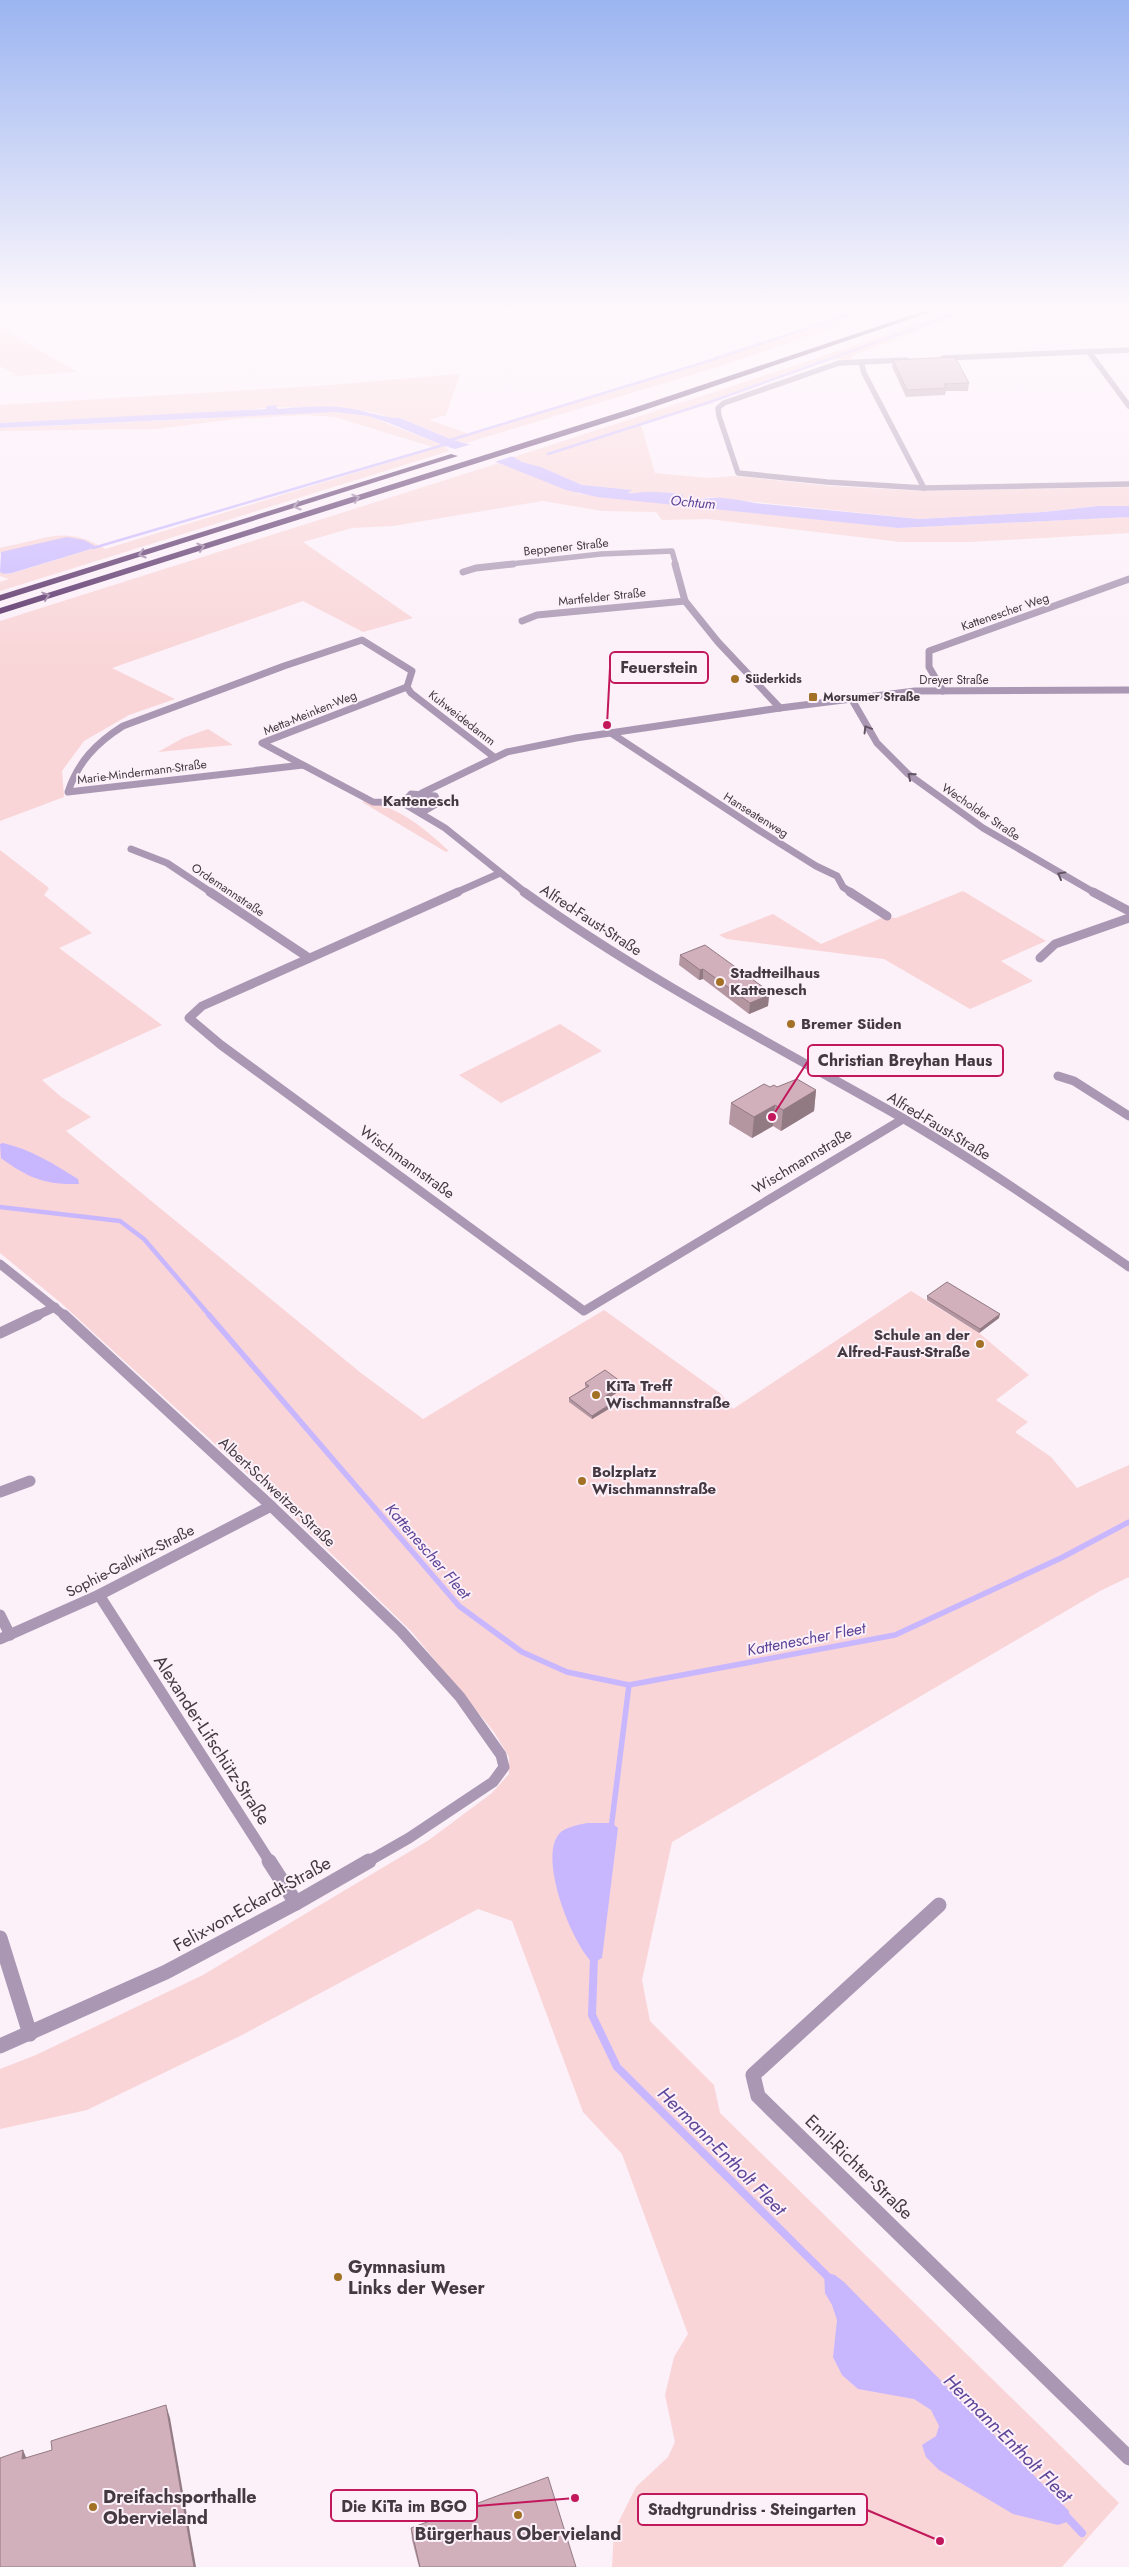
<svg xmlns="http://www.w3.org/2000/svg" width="1129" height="2567" font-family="Jost,sans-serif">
<rect width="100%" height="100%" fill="#fcf0f9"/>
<g fill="#f9d5d7">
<path d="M863 311H886L714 368 466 443 453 440 713 360Z"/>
<path d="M951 311H974L852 356 851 360 835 359 712 401 713 403 641 425 655 473 709 478 735 476 830 486 924 491 1129 487V506H1098L1043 512 919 519 708 497 697 500 683 498 675 493H628L630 490 582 485 541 467 522 462 514 457 803 363Z"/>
<path d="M0 327 77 372 0 377 16 375 0 366Z"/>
<path d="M460 374 446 415 429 420 469 434 450 439 400 418 394 419 377 413 345 408 275 407 201 414 0 423V405L318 386Z"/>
<path d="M295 412H335L368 416 445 446 449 451 0 591V582L9 579 0 576V572L5 574 13 573 91 549 0 553V548L3 547C45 540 65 524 105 549L436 448 335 417 305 415 235 419 157 429 0 431V428L198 419Z"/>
<path d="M499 463 580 494 898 528 1129 517V533L970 542H900L708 519 662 520 656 512 602 511 543 501 393 526 352 528 303 542 413 618 363 632 303 601 112 668 175 699 129 715 84 741 62 771 64 797 0 821V621Z"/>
<path d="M208 729 233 745 158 752 183 738Z"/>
<path d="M365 801C375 806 382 805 391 809 414 819 431 835 449 851L446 852 362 802Z"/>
<path d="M0 850 49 888 44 895 92 933 59 948 162 1025 42 1080 60 1096 91 1117 66 1131 361 1373 423 1419 604 1310 721 1394 733 1409 911 1291 979 1333 1029 1375 996 1400 1028 1422 1015 1432 1051 1457 1077 1488 1129 1465V1577L1100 1591 672 1842 642 1980 650 2021 714 2085 720 2113 1119 2503 1062 2567H612L614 2531 636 2487 668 2457 675 2442 665 2395 674 2357 688 2334 622 2154 583 2112 512 1921 478 1909 242 2035 87 2110 0 2129V2069L36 2055 203 1975 429 1840 492 1793 509 1774V1757L494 1732 411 1631 275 1499 61 1303 0 1253Z"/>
<path d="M963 891 1046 941 1001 961 1033 981 970 1009 884 959 727 939 719 935 773 914 821 944 884 917 896 918Z"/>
<path d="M560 1024 602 1051 501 1103 459 1075Z"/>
</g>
<g fill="#c8b7ff">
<path d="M278 405 276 407 278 409C301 407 324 405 347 408 363 410 388 419 400 418L450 439 514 457 522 462 541 467 582 485 632 490 628 493C635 494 638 492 645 492 657 492 671 492 683 495V498C688 498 695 501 699 500 711 495 738 499 755 503L919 519 1043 512 1098 506H1129V517L898 528 597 497 566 490 499 463 445 446 389 423 368 416 335 412 0 428V423L266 409 267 406Z"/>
<path d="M67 537 84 540 95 546 91 549 12 573 4 574 0 572 1 552Z"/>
<path d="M3 1143C30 1149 54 1164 78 1179L79 1184C45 1185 28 1178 1 1158L0 1144Z"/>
<path d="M587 1823H612L618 1828 602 1958 593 1963C572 1944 538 1858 559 1834 565 1827 578 1825 587 1823Z"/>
<path d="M824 2272 835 2275 844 2282 1069 2511 1070 2521 1058 2525 1013 2514 939 2470 926 2457 922 2445 936 2436 939 2426 931 2410 914 2399 858 2389 842 2375 833 2357 837 2320 832 2305 825 2293Z"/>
</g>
<path fill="#fcf0f9" d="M475 443 515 455H516L491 463 452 450Z"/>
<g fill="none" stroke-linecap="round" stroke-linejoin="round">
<g stroke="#c8b7ff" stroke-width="2.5">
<path d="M714 359 860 311"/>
<path d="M447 441 712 360"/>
<path d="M548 454 710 402 963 311"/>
<path d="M93 548 450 443"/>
</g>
<path stroke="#c8b7ff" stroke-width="4.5" d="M0 1207 120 1221 144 1239 210 1316"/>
<g stroke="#c8b7ff" stroke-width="5.5">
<path d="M209 1315 459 1606 522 1652 567 1672 629 1685 895 1635 1061 1558 1129 1522"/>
<path d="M611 1829 629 1685"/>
</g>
<g stroke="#c8b7ff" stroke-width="8">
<path d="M594 1957 592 2015 617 2067 828 2277"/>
<path d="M1067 2517 1082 2533"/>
</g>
<g stroke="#aa97b3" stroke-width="5.5">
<path d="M1089 352 1129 406"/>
<path d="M943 358 1129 350"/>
<path d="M906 360 839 363 724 403 718 408 719 416 738 473 827 482 924 488 1129 484"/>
<path d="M861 362 864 373 924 488"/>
<path d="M501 565 601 554 672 551 676 565"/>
</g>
<g stroke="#aa97b3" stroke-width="7">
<path d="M675 564 685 601 718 642 780 708"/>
<path d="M463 572 476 568 513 564"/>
<path d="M522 621 537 615 685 601"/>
<path d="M943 691 929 667V651L1129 579"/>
<path d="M851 698 877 743 908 774 983 828 1095 893"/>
<path d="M611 733 757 829 816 866 837 876 843 887 852 893"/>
<path d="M303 765 262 743 407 687"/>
<path d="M403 803 373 802 303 765 68 792C78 762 96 743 123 726L284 666 362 640 412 671 407 687 411 693 494 757"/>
<path d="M131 849 167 863 212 893"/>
<path d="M455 893 498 874"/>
</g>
<g stroke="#aa97b3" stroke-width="9">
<path d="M210 892 309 958"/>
<path d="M458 892 202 1006 189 1018 221 1045 584 1311 903 1119"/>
<path d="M850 892 887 916"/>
<path d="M1093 892 1129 911"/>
<path d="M1040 958 1055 944 1129 918"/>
<path d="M1058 1076 1074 1081 1129 1116"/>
<path d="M0 1264 65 1316"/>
<path d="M36 1316 55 1307"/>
</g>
<g stroke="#aa97b3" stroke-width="11">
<path d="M64 1315 271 1506 401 1631 460 1697 501 1755 504 1767 493 1782 409 1838 367 1862"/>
<path d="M0 1333 38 1315"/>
<path d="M0 1492 30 1481"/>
<path d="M99 1595 270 1862"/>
<path d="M0 1615 10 1635"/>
<path d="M0 1639 99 1595 271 1506"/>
</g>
<g stroke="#aa97b3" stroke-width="15">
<path d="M269 1861 296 1903"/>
<path d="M939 1905 753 2075 758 2096 1129 2458"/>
<path d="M0 1938 30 2034"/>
<path d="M0 2046 166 1972 296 1903 369 1861"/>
</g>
<g stroke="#aa97b3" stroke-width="7">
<path d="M422 793 507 752 576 738 780 708 915 691 1129 690"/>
<path d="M415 810H426L438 803 435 796 411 794 403 803 445 828 526 893"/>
</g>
<path stroke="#aa97b3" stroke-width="9" d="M524 892C642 977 772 1044 899 1116 978 1162 1054 1215 1129 1267"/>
<g fill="#552e66" fill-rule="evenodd">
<path d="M924 311H934L633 414 0 614V608L627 410Z"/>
<path d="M451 454 458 456 0 601V595Z"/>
</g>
</g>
<g fill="#b496a1">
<path d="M893 360 969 383 968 391H946L945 395 906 397 892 367Z"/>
<path d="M680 955 763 987V991L769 995 768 1006 749 1014 703 979 699 980 679 965Z"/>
<path d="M770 1087H777L816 1090 814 1111 781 1131 773 1126 752 1138 729 1124 731 1103Z"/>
<path d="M927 1296 999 1318 979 1333 927 1300Z"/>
<path d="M585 1383 624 1388 607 1399 612 1403V1407L592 1419 569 1402V1398L586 1387 585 1386Z"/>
<path d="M411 2528 576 2567H419L412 2540Z"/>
</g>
<g fill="#927a83">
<path d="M703 969V979L699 980 700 970Z"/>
<path d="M769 995 768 1006 749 1014 750 1003Z"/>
<path d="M816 1090 814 1111 781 1131 783 1110Z"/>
<path d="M775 1105 773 1126 752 1138 754 1117Z"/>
<path d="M1000 1314 999 1318 979 1333 980 1329Z"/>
<path d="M624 1384V1388L604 1401V1397Z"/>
<path d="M612 1403V1407L592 1419V1416Z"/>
<path d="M166 2405 170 2418 196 2567H194Z"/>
<path d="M23 2450 28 2462 22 2459Z"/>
</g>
<g fill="#d1afbb" stroke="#927a83">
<path d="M955 357 969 383 944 384 946 388 907 390 893 360Z"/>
<path d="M705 945 763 987 759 988 769 995 750 1003 703 969 700 970 680 955Z"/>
<path d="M797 1079 816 1090 783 1110 775 1105 754 1117 731 1103 764 1084 770 1087 774 1085 777 1087Z"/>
<path d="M947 1282 1000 1314 980 1329 927 1296Z"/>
<path d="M605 1370 624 1384 604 1397 612 1403 592 1416 569 1398 589 1386 585 1383Z"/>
<path d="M166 2405 194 2567H0V2458L23 2450 22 2459 52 2450 51 2441Z"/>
<path d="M548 2477 576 2567H420L411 2528Z"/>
</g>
<defs><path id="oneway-chevron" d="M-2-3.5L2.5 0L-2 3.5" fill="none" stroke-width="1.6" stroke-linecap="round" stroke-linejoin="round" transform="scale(1.25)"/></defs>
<g stroke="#987ca1">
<use href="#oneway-chevron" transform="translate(356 498) rotate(-18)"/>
<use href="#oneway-chevron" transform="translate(297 506) rotate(163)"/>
<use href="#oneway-chevron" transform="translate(201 547) rotate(-18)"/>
<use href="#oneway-chevron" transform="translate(142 554) rotate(163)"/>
<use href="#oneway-chevron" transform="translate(46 596) rotate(-18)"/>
</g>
<g stroke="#635463">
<use href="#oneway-chevron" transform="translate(867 729) rotate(-121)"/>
<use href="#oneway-chevron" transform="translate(911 776) rotate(-140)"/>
<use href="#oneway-chevron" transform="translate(1061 875) rotate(-151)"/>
</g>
<linearGradient id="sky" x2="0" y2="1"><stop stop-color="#9bb5f1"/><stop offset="0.46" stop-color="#fef8fc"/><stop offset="1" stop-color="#fef8fc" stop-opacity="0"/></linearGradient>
<rect width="1129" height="670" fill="url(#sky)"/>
<g fill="#a27126" stroke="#fcf0f9" stroke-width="2">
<circle cx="735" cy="679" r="5"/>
<rect x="808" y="692" width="10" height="10" rx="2.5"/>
<circle cx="720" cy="982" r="5"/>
<circle cx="791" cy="1024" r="5"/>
<circle cx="980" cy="1344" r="5"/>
<circle cx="596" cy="1395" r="5"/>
<circle cx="582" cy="1481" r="5"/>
<circle cx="338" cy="2277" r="5"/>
<circle cx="93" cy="2507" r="5"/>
<circle cx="518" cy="2515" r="5"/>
</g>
<g text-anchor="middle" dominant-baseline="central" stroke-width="4" stroke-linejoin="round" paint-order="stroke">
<g font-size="12" fill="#443841" stroke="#fcf0f9">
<text transform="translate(566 547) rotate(-6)">Beppener Straße</text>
<text transform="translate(602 597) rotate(-6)">Martfelder Straße</text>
<text transform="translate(1005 612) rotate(-19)">Kattenescher Weg</text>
<text x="954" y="680">Dreyer Straße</text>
<text transform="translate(310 713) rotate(-22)">Metta-Meinken-Weg</text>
<text transform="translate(462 718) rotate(38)">Kuhweidedamm</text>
<text transform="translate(142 772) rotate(-7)">Marie-Mindermann-Straße</text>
<text transform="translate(981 812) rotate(34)">Wecholder Straße</text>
<text transform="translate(756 815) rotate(32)">Hanseatenweg</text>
<text transform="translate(228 890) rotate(34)">Ordemannstraße</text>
</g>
<g font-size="12" font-weight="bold" fill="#443841" stroke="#fcf0f9" text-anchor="start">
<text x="745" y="679">Süderkids</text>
<text x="823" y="697">Morsumer Straße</text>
</g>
<g font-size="14" font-style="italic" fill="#5e4498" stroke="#fcf0f9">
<text transform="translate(693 502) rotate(5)">Ochtum</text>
</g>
<g font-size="15" font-weight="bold" fill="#443841" stroke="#fcf0f9">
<text x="421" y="801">Kattenesch</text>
</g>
<g font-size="15" fill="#443841" stroke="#fcf0f9">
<text transform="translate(591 920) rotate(33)">Alfred-Faust-Straße</text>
<text transform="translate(939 1126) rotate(31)">Alfred-Faust-Straße</text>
<text transform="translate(802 1161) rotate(-31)">Wischmannstraße</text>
<text transform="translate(407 1162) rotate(36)">Wischmannstraße</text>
<text transform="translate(277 1492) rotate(43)">Albert-Schweitzer-Straße</text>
<text transform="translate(130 1561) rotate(-27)">Sophie-Gallwitz-Straße</text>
</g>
<g font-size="15" font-weight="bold" fill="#443841" stroke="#fcf0f9" text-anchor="start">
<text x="730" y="973">Stadtteilhaus<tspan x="730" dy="17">Kattenesch</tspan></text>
<text x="801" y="1024">Bremer Süden</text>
<text x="970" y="1335" text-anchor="end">Schule an der<tspan x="970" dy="17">Alfred-Faust-Straße</tspan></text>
<text x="606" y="1386">KiTa Treff<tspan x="606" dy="17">Wischmannstraße</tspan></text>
<text x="592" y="1472">Bolzplatz<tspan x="592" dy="17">Wischmannstraße</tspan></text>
</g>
<g font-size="16" font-style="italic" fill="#5e4498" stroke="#fcf0f9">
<text transform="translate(428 1551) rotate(49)">Kattenescher Fleet</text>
<text transform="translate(806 1639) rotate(-11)">Kattenescher Fleet</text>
</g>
<g font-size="18" fill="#443841" stroke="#fcf0f9">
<text transform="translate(212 1740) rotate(57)">Alexander-Lifschütz-Straße</text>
<text transform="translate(252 1904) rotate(-29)">Felix-von-Eckardt-Straße</text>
<text transform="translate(859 2167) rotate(44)">Emil-Richter-Straße</text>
</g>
<g font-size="18" font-weight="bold" fill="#443841" stroke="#fcf0f9" text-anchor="start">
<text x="348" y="2267">Gymnasium<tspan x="348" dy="21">Links der Weser</tspan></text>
<text x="103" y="2497">Dreifachsporthalle<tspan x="103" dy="21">Obervieland</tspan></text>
<text x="518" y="2534" text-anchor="middle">Bürgerhaus Obervieland</text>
</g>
<g font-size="19" font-style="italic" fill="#5e4498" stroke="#fcf0f9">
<text transform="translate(722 2151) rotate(45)">Hermann-Entholt Fleet</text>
<text transform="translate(1008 2438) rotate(45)">Hermann-Entholt Fleet</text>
</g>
</g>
<path fill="none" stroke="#c2185b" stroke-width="2" d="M607 725L610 668M772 1117L808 1061M575 2498L477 2506M940 2541L867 2510"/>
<g fill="#c2185b" stroke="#fcf0f9" stroke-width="2">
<circle cx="607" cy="725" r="5"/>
<circle cx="772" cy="1117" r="5"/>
<circle cx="575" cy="2498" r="5"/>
<circle cx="940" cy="2541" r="5"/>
</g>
<g fill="#fcf0f9" stroke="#c2185b" stroke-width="2">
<rect x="610" y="652" width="98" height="31" rx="5"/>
<rect x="808" y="1045" width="195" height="31" rx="5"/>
<rect x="331" y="2490" width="146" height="31" rx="5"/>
<rect x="638" y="2494" width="229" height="31" rx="5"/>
</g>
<g font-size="16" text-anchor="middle" font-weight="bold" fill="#443841">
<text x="659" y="673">Feuerstein</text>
<text x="905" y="1066">Christian Breyhan Haus</text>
<text x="404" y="2512">Die KiTa im BGO</text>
<text x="752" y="2515">Stadtgrundriss - Steingarten</text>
</g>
</svg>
